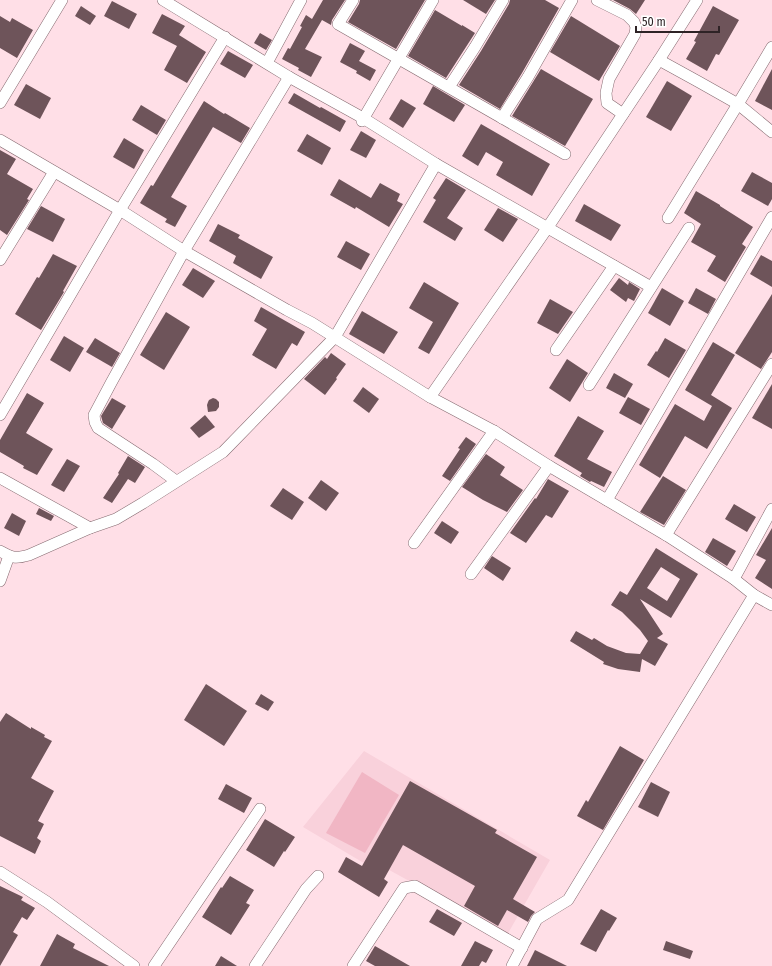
<svg xmlns="http://www.w3.org/2000/svg" width="772" height="966" font-family="'Fira Sans Condensed',sans-serif">
<rect width="100%" height="100%" fill="#ffdfe7"/>
<path fill="#f9d1db" d="M364 751 550 860 507 935 382 866 379 872 303 827Z"/>
<path fill="#f1b6c4" d="M362 772 399 795 365 853 326 833Z"/>
<g fill="#6e545a" fill-rule="evenodd">
<path d="M323 0H345L332 20 331 25 322 20 305 49 322 57 311 77 298 70 299 68 282 59 288 48 290 49 302 27 300 26 306 15 312 19Z"/>
<path d="M360 0H425L396 49 348 22 359 4Z"/>
<path d="M463 0H495L486 14Z"/>
<path d="M510 0H545L559 8 522 73 500 109 459 85 481 51 509 4Z"/>
<path d="M613 0H645L636 14 630 9Z"/>
<path d="M112 1 137 14 129 29 104 16Z"/>
<path d="M81 6 96 16 90 25 75 16Z"/>
<path d="M713 6 739 20 719 55 716 54 707 71 686 59 696 42 694 41Z"/>
<path d="M435 10 462 26V25L475 33 446 78 408 56Z"/>
<path d="M162 14 185 26 179 35 206 52 187 83 164 70 177 46 152 33Z"/>
<path d="M0 16 10 22 12 18 33 30 17 58 0 48Z"/>
<path d="M571 16 620 46 599 81 550 52Z"/>
<path d="M260 33 272 40 266 50 254 43Z"/>
<path d="M350 43 365 51 359 61 376 70 370 81 356 73 357 71 340 62Z"/>
<path d="M228 51 253 65 245 78 220 64Z"/>
<path d="M541 69 593 99 565 146 512 116Z"/>
<path d="M772 69V110L755 101Z"/>
<path d="M667 81 692 96 671 131 646 117Z"/>
<path d="M26 84 51 98 40 119 14 105Z"/>
<path d="M433 86 465 105 454 122 423 104Z"/>
<path d="M294 93 320 108 321 107 346 121 340 132 288 103Z"/>
<path d="M401 99 416 108 403 128 389 119Z"/>
<path d="M204 101 224 114 225 113 250 128 241 143 213 127 171 197 187 206 175 227 165 222 167 219 140 203 151 185 153 186 184 134Z"/>
<path d="M141 105 166 120 157 135 132 120Z"/>
<path d="M481 124 550 164 532 196 496 175 503 162 486 152 478 166 462 156Z"/>
<path d="M361 131 376 140 366 158 350 150Z"/>
<path d="M307 134 331 148 322 165 297 151Z"/>
<path d="M124 138 144 150 134 169 113 157Z"/>
<path d="M0 150 16 159 7 174 33 189 27 199 29 200 7 235 0 230Z"/>
<path d="M752 172 772 183V199L768 206 741 191Z"/>
<path d="M446 178 466 190 447 218 463 228 455 241 423 222 436 200 433 198Z"/>
<path d="M339 179 371 198 380 183 400 194 397 201 403 204 389 227 356 207 355 209 330 195Z"/>
<path d="M696 191 720 205V206L753 227 742 244 746 247 725 282 707 271 716 256 691 242 701 224 684 213Z"/>
<path d="M584 204 621 225 611 241 575 221Z"/>
<path d="M41 206 65 219 53 242 27 229Z"/>
<path d="M498 208 518 219 503 242 484 230Z"/>
<path d="M218 224 240 235 238 238 273 257 261 279 233 263 236 256 209 241Z"/>
<path d="M346 241 370 254 361 270 337 257Z"/>
<path d="M53 254 77 266 63 291 64 292 41 330 15 314 37 277 39 278Z"/>
<path d="M761 255 772 261V287L750 274Z"/>
<path d="M193 268 215 281 203 298 182 285Z"/>
<path d="M619 278 628 285 629 282 640 289 634 301 628 298 626 302 610 290Z"/>
<path d="M424 282 459 303 429 354 418 348 433 322 409 308Z"/>
<path d="M662 288 684 301 670 326 648 313Z"/>
<path d="M696 288 716 299 708 314 688 303Z"/>
<path d="M772 294V352L761 369 735 353Z"/>
<path d="M550 299 573 312 558 334 537 323Z"/>
<path d="M261 307 305 332 297 346 292 343 276 369 252 355 267 329 254 321Z"/>
<path d="M362 311 398 332 384 354 349 334Z"/>
<path d="M166 312 190 327 164 370 140 355Z"/>
<path d="M64 336 84 348 70 372 50 360Z"/>
<path d="M95 338 120 353 112 367 86 352Z"/>
<path d="M665 338 686 350 669 378 647 365 656 351 657 352Z"/>
<path d="M713 342 735 355 711 395 732 408 707 449 685 436 660 478 639 465 675 404 704 421 712 406 685 390Z"/>
<path d="M331 353 346 364 336 378 337 379 325 395 304 379 325 357 327 359Z"/>
<path d="M567 359 588 373 570 402 549 388Z"/>
<path d="M614 373 633 384 625 398 606 388Z"/>
<path d="M772 384V429L752 418Z"/>
<path d="M363 387 379 399 369 413 353 401Z"/>
<path d="M27 393 44 403 26 433 53 449 37 475 23 468 24 466 0 452V440Z"/>
<path d="M628 397 650 409 641 425 619 413Z"/>
<path d="M112 398 126 406 112 429 103 423 101 416Z"/>
<path d="M213 398 216 399 219 402V407L216 411 208 412 207 405 208 402 209 400Z"/>
<path d="M205 415 215 427 199 438 190 428Z"/>
<path d="M578 416 604 431 587 459 612 472 604 487 591 481 590 482 580 476 582 473 554 456Z"/>
<path d="M466 437 476 444 450 481 442 476 460 449 458 448Z"/>
<path d="M486 454 505 467 500 475 523 490 507 512 483 500 462 487Z"/>
<path d="M128 456 145 467 135 483 128 479 112 503 103 498 119 474 118 473Z"/>
<path d="M67 459 80 466 64 492 51 485Z"/>
<path d="M663 476 686 490 664 525 640 512Z"/>
<path d="M548 479 569 491 552 518 546 515 526 543 510 533 535 498 536 499Z"/>
<path d="M321 480 339 493 326 511 308 498Z"/>
<path d="M283 488 304 502 292 520 270 506Z"/>
<path d="M734 504 756 517 747 532 725 519Z"/>
<path d="M39 508 54 516 51 521 36 514Z"/>
<path d="M12 513 26 521 19 536 4 528Z"/>
<path d="M442 521 459 532 451 544 434 533Z"/>
<path d="M772 528V589L755 578 766 560 756 555Z"/>
<path d="M713 538 736 551 727 566 705 552Z"/>
<path d="M656 548 698 574 671 618 640 599 663 634 657 638 668 644 655 666 642 659 640 672 618 669 603 664 604 662 570 641 576 631 592 640 594 638 607 646 626 653 640 654 648 641 640 630 622 612 611 605 620 591 627 595ZM661 567 680 579 667 601 647 588Z"/>
<path d="M492 556 511 568 503 581 484 568Z"/>
<path d="M206 684 247 711 224 746 184 720Z"/>
<path d="M261 694 274 702 268 711 255 704Z"/>
<path d="M6 713 31 729V727L45 735 44 737 52 741 31 778 54 791 38 821 44 824 37 838 41 841 35 854 0 836V722Z"/>
<path d="M620 746 644 760 603 830 577 816 586 800 588 802Z"/>
<path d="M410 781 497 830 495 833 537 857 513 899 535 912 531 916 528 922 507 910 498 926 464 906 475 886 403 845 384 879 388 882 379 897 338 872 346 857 362 866Z"/>
<path d="M651 782 670 792 658 817 638 807Z"/>
<path d="M226 784 252 798 244 813 218 799Z"/>
<path d="M265 819 295 837 285 852 284 851 274 867 246 850Z"/>
<path d="M230 876 254 890 246 903 250 905 231 935 202 917 221 887 222 888Z"/>
<path d="M0 886 23 897 21 900 35 908 27 920 22 917 13 932 18 935 0 966Z"/>
<path d="M437 909 462 923 454 936 429 922Z"/>
<path d="M601 909 617 918 609 931 608 930 596 952 580 944Z"/>
<path d="M57 934 75 944 73 948 109 966H40Z"/>
<path d="M475 941 493 950 486 963 482 961 479 966H461Z"/>
<path d="M666 941 693 951 690 959 663 950Z"/>
<path d="M375 946 410 966H375L366 961Z"/>
<path d="M535 950 567 966H527Z"/>
<path d="M221 956 237 966H215Z"/>
</g>
<g fill="none" stroke-linecap="round" stroke-linejoin="round">
<defs>
<g id="minor">
<path d="M163 0 289 77 363 118 436 164 651 287"/>
<path d="M353 0 338 24 565 154"/>
<path d="M597 0 627 15 634 22 636 27 635 34 609 79 606 93 607 103 623 114"/>
<path d="M659 60 699 82 738 104 772 132"/>
<path d="M267 63 301 0"/>
<path d="M449 87 475 47 503 0"/>
<path d="M0 103 62 0"/>
<path d="M502 118 528 77 572 0"/>
<path d="M362 121 433 0"/>
<path d="M0 140 120 210 184 251 287 310 312 323 430 397 548 227 659 60 697 0"/>
<path d="M668 218 738 104 772 47"/>
<path d="M0 260 54 172"/>
<path d="M556 350 614 266"/>
<path d="M589 385 689 228"/>
<path d="M430 397 494 431 549 466 666 535 734 579 754 595 772 605"/>
<path d="M0 415 120 210 225 37"/>
<path d="M0 478 90 528"/>
<path d="M176 481 153 464 98 428 95 422 94 415 111 383 184 251 289 77"/>
<path d="M607 500 772 217"/>
<path d="M666 535 772 364"/>
<path d="M414 543 494 431"/>
<path d="M0 551C13 558 15 559 29 555L90 528 116 519 143 503 223 452 335 337 436 164"/>
<path d="M471 574 549 466"/>
<path d="M734 579 772 509"/>
<path d="M0 581 9 556"/>
<path d="M0 872 47 902 134 966"/>
<path d="M154 966 260 809"/>
<path d="M255 966 306 889 318 876"/>
<path d="M353 966 404 888 415 886 522 948"/>
<path d="M512 966 537 919 568 900 754 595"/>
</g>
</defs>
<use href="#minor" stroke="#856a70" stroke-width="12"/>
<use href="#minor" stroke="#fff" stroke-width="11"/>
</g>
<path d="M636 26v6h83v-6" fill="none" stroke="#2e2326" stroke-width="2"/>
<text x="642" y="26" font-size="12" fill="#2e2326" stroke="#ffffff" stroke-width="3" paint-order="stroke">50 m</text>
</svg>
